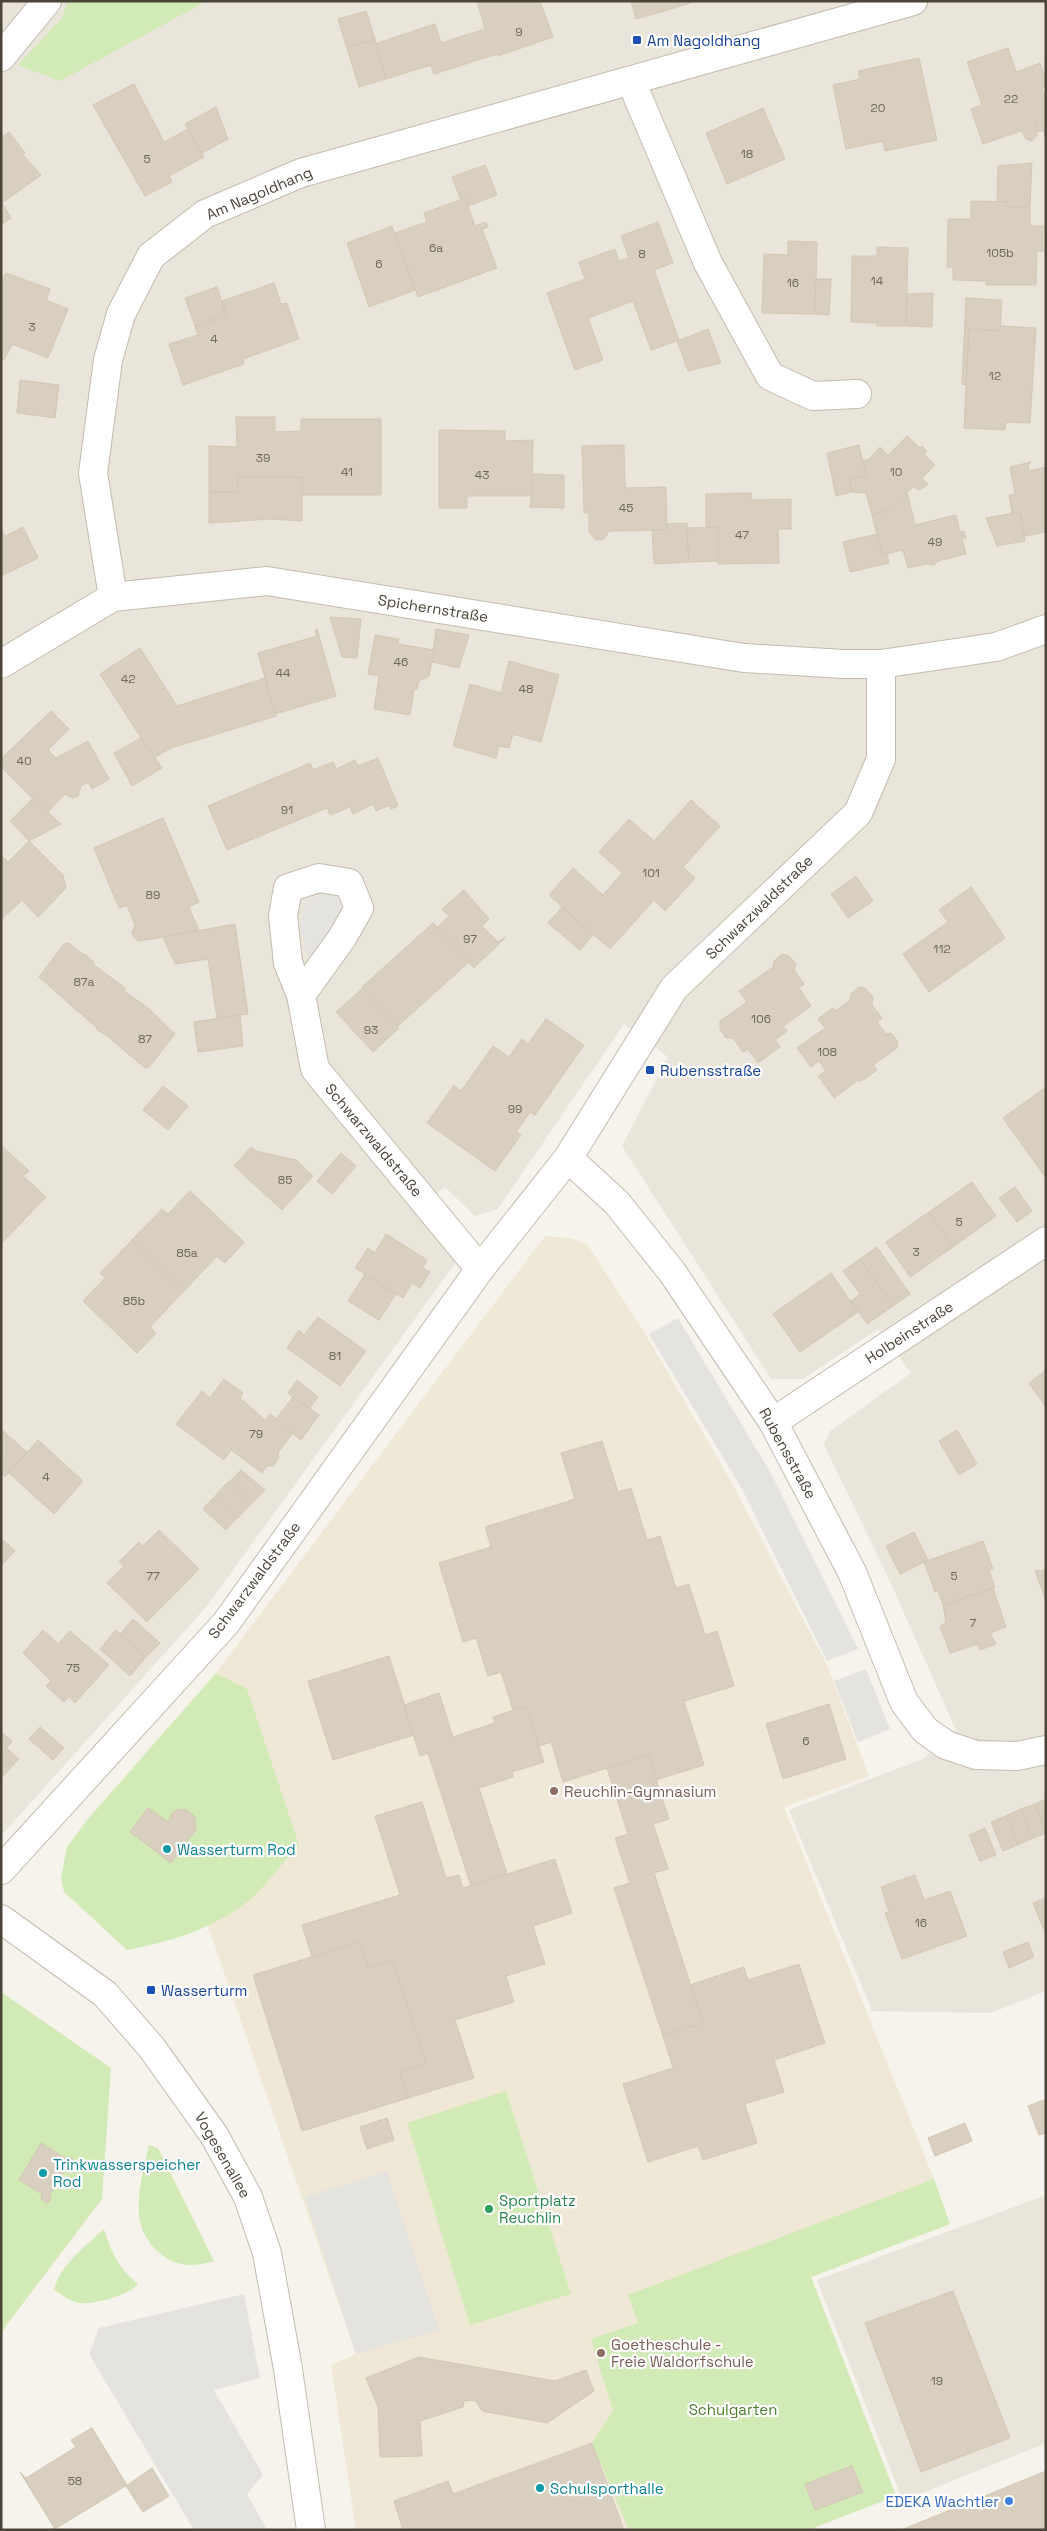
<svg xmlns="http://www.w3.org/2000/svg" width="1047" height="2531" font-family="'Space Grotesk',sans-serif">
<rect width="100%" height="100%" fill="#f6f3ec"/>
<g fill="#eae5da">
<path d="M1 1H1046V1991L991 2013 872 2011 789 1810 923 1759 956 1730 888 1577 824 1445 830 1431 911 1373 878 1329 803 1379H771L622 1146 668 1057 624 1024 498 1209 475 1216 445 1187 416 1211 456 1262 207 1606 1 1836Z"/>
<path d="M1046 2195V2443L903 2501 817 2280Z"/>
</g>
<path fill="#efe8d6" d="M545 1236 570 1238 587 1244 643 1330 731 1481 827 1665 869 1776 784 1807 934 2179 950 2224 811 2277 896 2496 808 2530H356L331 2365 356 2354 208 1926 247 1902V1689L216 1673Z"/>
<g fill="#d2eab5">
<path d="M68 1H207L60 81 18 65 62 18Z"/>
<path d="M216 1673 247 1689 299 1845C282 1863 266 1886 247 1902 213 1929 169 1942 127 1950L64 1892 61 1878 67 1847 87 1820Z"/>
<path d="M1 1992 111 2068 102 2199 8 2323 1 2335Z"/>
<path d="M506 2091 571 2294 470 2325 407 2123Z"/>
<path d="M149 2145 158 2148 214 2261C206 2263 196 2266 187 2265 163 2263 140 2239 139 2214 137 2191 144 2167 149 2145Z"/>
<path d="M934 2179 950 2224 811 2277 896 2496 808 2530H629L592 2443 613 2411 591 2339 638 2323 628 2295Z"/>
<path d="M104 2229C111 2252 119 2269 138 2284 130 2295 93 2305 79 2303 71 2302 61 2294 54 2290 59 2266 86 2246 104 2229Z"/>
</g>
<g fill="#e5e3e0">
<path d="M327 892 336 895 342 903 345 914 309 963 300 923 305 907 313 898Z"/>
<path d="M678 1318 773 1477 858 1649 827 1661 742 1489 649 1334Z"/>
<path d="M866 1669 890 1729 858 1742 834 1681Z"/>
<path d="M387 2171 439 2330 356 2354 305 2197Z"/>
<path d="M244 2294 260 2378 214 2390 263 2475 247 2494 267 2530H194L89 2354 99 2328Z"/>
</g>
<g fill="#d8cfc1" stroke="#d3c7b4">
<path d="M477 1H540L553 37 498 56 497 54 434 74 431 65 386 79 375 44 435 24 441 43 485 29Z"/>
<path d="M631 1H690L691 3 636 19Z"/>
<path d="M366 11 375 39 347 48 338 19Z"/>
<path d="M375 39 386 79 359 87 347 48Z"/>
<path d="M1008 48 1016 72 1040 63 1046 80V86L1042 88 1046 100V119L1034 123 1037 136 1032 141 1026 139 1021 131 983 144 971 109 982 105 967 62Z"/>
<path d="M919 58 937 140 885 151 883 141 846 149 833 85 860 79 858 71Z"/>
<path d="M134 84 164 142 188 129 204 157 169 176 172 182 145 196 93 105Z"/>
<path d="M216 107 228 139 202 153 185 124Z"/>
<path d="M763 108 785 159 727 184 706 133Z"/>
<path d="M1046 119V138L1043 130 1038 132 1034 123Z"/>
<path d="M9 132 25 153 23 155 41 175 2 203 11 218 2 224 1 138Z"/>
<path d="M1032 163 1030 207H1007V202H997L998 166Z"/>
<path d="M485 165 497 195 468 206 465 198 461 200 452 177Z"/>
<path d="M465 198 475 226 486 222 488 227 482 229 497 268 418 297 395 233 427 222 424 213Z"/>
<path d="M971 201 1007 202V207H1030V226H1043V251H1037L1036 285H986V281L953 280V267H947L948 219H971Z"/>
<path d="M658 222 673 263 654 270 679 340 651 350 633 301 588 318 603 360 575 370 547 293 585 279 579 262 615 249 619 261 629 258 621 236Z"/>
<path d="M392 226 415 290 369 307 347 243Z"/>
<path d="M788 241 817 242 815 314 762 313 764 254 788 255Z"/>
<path d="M877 247 908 248 906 326H877V323L851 322 852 256H877Z"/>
<path d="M6 273 50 289 46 300 68 309 48 358 12 344 4 360 1 359V282Z"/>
<path d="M816 279H831L829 315 815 314Z"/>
<path d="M274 283 281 304 287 303 299 339 243 359 244 364 183 385 169 344 198 335 195 326 226 315 222 301Z"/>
<path d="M217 287 226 315 195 326 185 298Z"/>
<path d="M933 293 932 327 906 326 907 294Z"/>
<path d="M966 298 1002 300 1000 331 969 329 966 385 962 384Z"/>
<path d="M1000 326 1036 328 1030 423 1006 422 1005 430 964 428 969 329 1000 331Z"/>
<path d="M708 329 721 363 688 371 677 341Z"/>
<path d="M20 380 59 385 55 418 17 413Z"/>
<path d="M236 417H275V432L301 431V419H381V495H302V477H238V492H209V446L237 447Z"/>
<path d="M439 430 505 431V441L533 440 532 496H467V508H439Z"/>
<path d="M907 436 920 448 922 446 927 451 924 454 935 465 922 478 928 484 920 490 913 487 888 511 872 515 866 493 852 492 849 479 866 476 862 460H868L880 447 888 455Z"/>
<path d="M624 445 625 488 666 487 667 530 609 531 604 539 596 540 589 532V513H584L582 446Z"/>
<path d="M859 445 866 476 849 479 852 492 836 496 827 453Z"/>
<path d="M1031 462 1028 465 1029 471 1046 467V532L1025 536 1020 512 1012 513 1009 495 1015 494 1010 467Z"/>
<path d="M533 474 564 475V508L530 507Z"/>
<path d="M238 477H302V521L271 519 209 523V492H238Z"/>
<path d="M907 492 915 525 956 515 960 532 964 531 966 538 962 539 966 554 938 561 934 565 927 564 908 568 903 550 882 555 872 515 888 511Z"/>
<path d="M751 493 752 500 791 499V529H778L779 563 718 564V527H706V494Z"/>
<path d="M1020 512 1025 541 997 546 986 518Z"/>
<path d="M687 523 689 562 654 564 652 530H667V524Z"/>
<path d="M23 527 38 558 1 576V528L5 536Z"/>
<path d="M718 527V561L689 562 687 528Z"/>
<path d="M877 534 882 555 887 554 889 563 850 572 843 542Z"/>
<path d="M330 617 361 619 357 658 342 657Z"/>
<path d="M317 629 336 696 275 714 258 653 317 636 315 630Z"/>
<path d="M436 629 469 635 459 668 432 662Z"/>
<path d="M375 635 399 639 398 644 434 650 429 676 419 681 417 689 414 690 410 715 374 709 379 676 368 674Z"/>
<path d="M140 648 177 706 265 678 276 716 171 748 154 758 100 674Z"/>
<path d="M509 661 559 675 541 742 513 734 509 748 499 746 496 758 453 746 470 684 501 693Z"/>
<path d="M51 711 69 729 48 750 56 758 88 741 109 779 92 789 88 782 81 786 78 796 72 798 65 794 47 813 1 767V759Z"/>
<path d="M141 738 162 768 132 786 114 753Z"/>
<path d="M378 758 398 806 391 809 389 805 376 811 373 804 353 814 350 807 330 815 327 808 227 850 208 806 310 763 313 770 333 762 336 769 355 760 358 766Z"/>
<path d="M32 799 61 824 29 841 10 821Z"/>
<path d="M691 800 720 826 683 867 695 878 665 911 654 900 610 949 549 895 573 868 603 895 622 873 599 852 629 819 654 841Z"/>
<path d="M163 818 199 902 189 907 199 931 139 941 134 938 132 933 135 925 127 905 119 908 94 848Z"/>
<path d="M29 841 63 875 66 888 38 917 22 900 1 920V855L8 862Z"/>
<path d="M856 876 873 901 848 918 831 894Z"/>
<path d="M971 887 1005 938 929 992 903 954 948 922 939 910Z"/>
<path d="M464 890 489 919 482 926 498 942 506 937 474 968 437 928 449 916 442 909Z"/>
<path d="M562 907 593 935 580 950 548 923Z"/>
<path d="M433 923 469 962 398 1026 362 987Z"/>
<path d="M235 924 248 1014 217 1018 208 959 175 964 163 937Z"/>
<path d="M69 943 82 954H85L93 961 94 965 125 988V992L147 1007 175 1034 149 1067 145 1068 106 1035 97 1030V1028L39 977 64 944Z"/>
<path d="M782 954 789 956 796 964 794 970 804 984 799 988 811 1006 783 1026 787 1031 775 1040 780 1047 758 1063 748 1049 743 1052 733 1038H726L720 1029V1021L747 1002 739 991 773 967 774 961Z"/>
<path d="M859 987 865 988 873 997 872 1005 882 1018 877 1022 886 1034 891 1033 898 1042 897 1048 873 1065 877 1070 860 1082 858 1080 834 1098 818 1076 826 1071 819 1061 811 1067 797 1048 825 1028 818 1019 833 1008 836 1011 850 1000 851 994Z"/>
<path d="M363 988 399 1028 373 1052 336 1012Z"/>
<path d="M240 1015 243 1046 198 1052 194 1022Z"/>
<path d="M546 1019 584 1045 535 1115 530 1112 516 1132 521 1135 495 1171 427 1123 454 1085 461 1091 493 1046 509 1057 522 1039 528 1044Z"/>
<path d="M163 1086 188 1106 168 1130 143 1110Z"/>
<path d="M1046 1087V1178L1003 1118Z"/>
<path d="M1 1145 29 1171 23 1176 46 1197 1 1244Z"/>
<path d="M251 1147 256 1151 296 1160 313 1176 282 1210 234 1166Z"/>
<path d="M341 1153 356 1166 332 1194 317 1181Z"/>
<path d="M972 1182 996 1216 953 1247 929 1212Z"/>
<path d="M1015 1187 1032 1211 1017 1222 999 1198Z"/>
<path d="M190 1191 244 1242 225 1263 217 1256 184 1291 131 1241 162 1209 168 1214Z"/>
<path d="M929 1212 953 1247 910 1277 886 1242Z"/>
<path d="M386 1234 427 1260 423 1268 430 1272 420 1288 412 1283 403 1298 355 1268 368 1248 375 1253Z"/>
<path d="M131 1241 184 1291 150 1327 156 1333 137 1353 83 1301 105 1278 100 1273Z"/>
<path d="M877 1247 910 1294 893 1306 860 1259Z"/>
<path d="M860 1259 893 1306 867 1324 851 1301 860 1294 843 1271Z"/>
<path d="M831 1273 858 1312 800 1352 773 1314Z"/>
<path d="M365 1274 396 1294 379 1320 348 1301Z"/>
<path d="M318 1317 366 1351 340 1386 287 1348 299 1330 304 1335Z"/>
<path d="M1046 1370V1381L1041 1374Z"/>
<path d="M1041 1374 1046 1381V1407L1029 1383Z"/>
<path d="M224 1379 243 1393 240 1398 265 1420 270 1414 294 1431 278 1453 279 1458 273 1466H267L262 1473 231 1450 224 1460 176 1424 202 1391 210 1398Z"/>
<path d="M297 1380 318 1397 309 1409 288 1393Z"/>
<path d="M293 1397 319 1415 301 1440 276 1419Z"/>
<path d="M957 1430 977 1464 959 1475 939 1441Z"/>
<path d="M3 1431 27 1452 5 1477 1 1473Z"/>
<path d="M38 1440 83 1481 54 1514 9 1473Z"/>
<path d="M602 1441 618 1492 631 1488 647 1540 660 1536 676 1588 689 1584 705 1635 717 1631 734 1686 684 1701 704 1765 656 1780 648 1755 563 1782 551 1742 539 1746 526 1706 513 1710 501 1672 488 1676 476 1638 463 1642 439 1563 491 1547 485 1527 575 1499 561 1453Z"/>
<path d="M241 1470 265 1490 252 1503 229 1482Z"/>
<path d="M229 1481 252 1503 238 1518 215 1496Z"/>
<path d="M214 1497 237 1518 226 1530 203 1509Z"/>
<path d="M159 1530 199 1569 147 1622 107 1583 124 1566 119 1562 139 1542 143 1546Z"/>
<path d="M914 1532 928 1560 900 1574 886 1546Z"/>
<path d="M1 1538 15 1551 1 1566Z"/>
<path d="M983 1541 993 1569 989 1570 995 1587 943 1605 938 1591 935 1592 924 1562Z"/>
<path d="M1046 1570V1601L1035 1571Z"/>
<path d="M993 1588 1006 1627 990 1633 996 1644 980 1650 978 1644 950 1653 940 1626 946 1623 943 1605Z"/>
<path d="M133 1619 160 1643 146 1657 120 1634Z"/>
<path d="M43 1630 58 1644 70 1631 109 1665 75 1703 69 1697 64 1702 46 1686 51 1681 23 1653Z"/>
<path d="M116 1630 146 1657 130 1676 100 1649Z"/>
<path d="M389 1656 414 1735 333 1760 308 1681Z"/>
<path d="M439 1693 453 1737 495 1723 493 1717 526 1706 544 1762 512 1772 513 1777 479 1788 507 1874 471 1886 428 1753 420 1756 404 1705Z"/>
<path d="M829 1704 846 1759 783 1779 766 1724Z"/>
<path d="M40 1727 64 1748 53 1760 29 1739Z"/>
<path d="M1 1732 12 1741 7 1748 19 1759 1 1778Z"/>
<path d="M648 1755 669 1819 653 1824 668 1869 654 1873 703 2023 663 2036 614 1888 630 1883 615 1838 628 1834 607 1768Z"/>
<path d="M1046 1799V1829L1035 1804Z"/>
<path d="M422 1802 446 1878 459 1875 463 1888 555 1859 572 1913 533 1926 545 1964 506 1976 514 2002 455 2020 474 2078 408 2098 400 2072 426 2064 393 1960 368 1968 360 1942 312 1957 302 1925 400 1895 375 1816Z"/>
<path d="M1035 1804 1046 1833 1033 1838 1021 1809Z"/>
<path d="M148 1808 168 1822 172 1813 179 1809 187 1810 195 1817 196 1830 171 1863 130 1832Z"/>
<path d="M1021 1809 1033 1838 1018 1845 1006 1816Z"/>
<path d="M1006 1816 1018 1845 1003 1851 991 1822Z"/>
<path d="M985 1828 996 1855 980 1861 969 1835Z"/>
<path d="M915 1875 924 1900 950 1891 967 1936 902 1959 885 1913 889 1912 881 1887Z"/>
<path d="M1046 1898V1935L1033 1903Z"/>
<path d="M360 1942 368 1968 393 1960 426 2064 400 2072 408 2098 302 2131 253 1975Z"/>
<path d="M1028 1942 1034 1957 1009 1968 1003 1952Z"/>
<path d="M799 1964 825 2043 774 2060 784 2092 745 2104 757 2143 703 2160 698 2146 648 2162 623 2084 673 2068 663 2036 703 2023 690 1985 744 1967 748 1980Z"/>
<path d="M1044 2100 1046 2133 1039 2135 1028 2106Z"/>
<path d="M387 2118 394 2140 367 2149 360 2127Z"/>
<path d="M965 2123 972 2141 935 2156 928 2138Z"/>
<path d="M41 2143 67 2159 70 2157 74 2160 73 2164 68 2165 50 2195 51 2200 46 2203 41 2199 42 2194 19 2180Z"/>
<path d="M953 2291 1010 2438 921 2472 865 2323Z"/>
<path d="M419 2357 555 2381 586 2370 594 2391 547 2423 482 2411 475 2400 464 2401 463 2407 420 2421 422 2456 380 2457 378 2407 366 2378Z"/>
<path d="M92 2428 127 2485 55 2529 20 2472 26 2478 76 2447 71 2440Z"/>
<path d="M592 2443 624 2530H403L394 2501 448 2481 453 2494Z"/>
<path d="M852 2466 863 2492 815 2510 805 2484Z"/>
<path d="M152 2468 169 2496 143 2512 126 2486Z"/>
<path d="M1046 2471V2530H901Z"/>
</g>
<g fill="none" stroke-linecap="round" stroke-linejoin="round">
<defs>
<g id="street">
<path d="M1 57 47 1"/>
<path d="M631 81 708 263 770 376 813 396 857 394"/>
<path d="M113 597 93 473 108 360 121 314 151 256 205 214 301 173 913 1"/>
<path d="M1 664 113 597 267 581 744 658 843 664H881L996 647 1046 629"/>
<path d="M301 995 288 963 283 916 288 888 319 878 349 883 359 908 342 938 301 995 315 1069 480 1269"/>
<path d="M568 1158 617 1203 672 1272 773 1422 852 1572 904 1702 925 1730 946 1745 976 1755 1017 1756 1046 1750"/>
<path d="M773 1422 1046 1241"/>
<path d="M1 1870 226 1623 480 1269 568 1158 674 988 858 813 881 759V664"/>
<path d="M1 1919 105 1994 152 2048 214 2135 248 2197 267 2253 288 2369 311 2530"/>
</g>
</defs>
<use href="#street" stroke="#c2bbae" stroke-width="30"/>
<use href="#street" stroke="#fff" stroke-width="28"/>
</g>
<g fill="#1a4fb4" stroke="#fff" stroke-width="2">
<rect x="632" y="35" width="10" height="10" rx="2.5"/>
<rect x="645" y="1065" width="10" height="10" rx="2.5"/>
<rect x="146" y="1985" width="10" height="10" rx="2.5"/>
</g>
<g fill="#8d6e63" stroke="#fff" stroke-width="2">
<circle cx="554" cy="1791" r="5"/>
<circle cx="601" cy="2353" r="5"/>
</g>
<g fill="#0f9aa8" stroke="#fff" stroke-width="2">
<circle cx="167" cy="1849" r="5"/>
<circle cx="43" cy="2173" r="5"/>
<circle cx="540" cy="2488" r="5"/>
</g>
<circle fill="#2e9e5b" stroke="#fff" stroke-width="2" cx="489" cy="2209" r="5"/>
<circle fill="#3f7fe0" stroke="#fff" stroke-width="2" cx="1009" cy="2501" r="5"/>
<g text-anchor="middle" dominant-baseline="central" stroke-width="4.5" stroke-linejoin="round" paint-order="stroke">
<g font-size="12" fill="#6e675b">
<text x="519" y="32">9</text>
<text x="1011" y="99">22</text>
<text x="878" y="108">20</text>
<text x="747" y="154">18</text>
<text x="147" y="159">5</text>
<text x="436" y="248">6a</text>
<text x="1000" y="253">105b</text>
<text x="642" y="254">8</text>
<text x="379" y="264">6</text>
<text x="877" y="281">14</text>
<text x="793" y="283">16</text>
<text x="32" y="327">3</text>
<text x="214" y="339">4</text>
<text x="995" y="376">12</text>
<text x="263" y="458">39</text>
<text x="347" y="472">41</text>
<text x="896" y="472">10</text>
<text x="482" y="475">43</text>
<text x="626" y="508">45</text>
<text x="742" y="535">47</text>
<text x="935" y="542">49</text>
<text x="401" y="662">46</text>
<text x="283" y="673">44</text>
<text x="128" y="679">42</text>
<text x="526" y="689">48</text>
<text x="24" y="761">40</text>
<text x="287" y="810">91</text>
<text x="651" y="873">101</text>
<text x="153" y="895">89</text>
<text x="470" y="939">97</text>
<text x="942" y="949">112</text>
<text x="84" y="982">87a</text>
<text x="761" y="1019">106</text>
<text x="371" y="1030">93</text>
<text x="145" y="1039">87</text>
<text x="827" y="1052">108</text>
<text x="515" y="1109">99</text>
<text x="285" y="1180">85</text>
<text x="959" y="1222">5</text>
<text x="916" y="1252">3</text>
<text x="187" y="1253">85a</text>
<text x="134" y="1301">85b</text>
<text x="335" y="1356">81</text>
<text x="256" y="1434">79</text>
<text x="46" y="1477">4</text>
<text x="153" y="1576">77</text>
<text x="954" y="1576">5</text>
<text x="973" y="1623">7</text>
<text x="73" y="1668">75</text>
<text x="806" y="1741">6</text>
<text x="921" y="1923">16</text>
<text x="937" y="2381">19</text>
<text x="75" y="2481">58</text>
</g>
<g font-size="15" fill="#164399" stroke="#fff" text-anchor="start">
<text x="647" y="40">Am Nagoldhang</text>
<text x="660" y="1070">Rubensstraße</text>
<text x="161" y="1990">Wasserturm</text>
</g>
<g font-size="15" fill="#4b4439" stroke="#fff">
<text transform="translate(259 193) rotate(-23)">Am Nagoldhang</text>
<text transform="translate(433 608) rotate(9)">Spichernstraße</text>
<text transform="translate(759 907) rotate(-44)">Schwarzwaldstraße</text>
<text transform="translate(374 1140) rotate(50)">Schwarzwaldstraße</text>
<text transform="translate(909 1332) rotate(-33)">Holbeinstraße</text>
<text transform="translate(788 1453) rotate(61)">Rubensstraße</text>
<text transform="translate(254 1580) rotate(-53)">Schwarzwaldstraße</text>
<text transform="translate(223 2155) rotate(60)">Vogesenallee</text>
</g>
<g font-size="15" fill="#785e54" stroke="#fff" text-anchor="start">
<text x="564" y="1791">Reuchlin-Gymnasium</text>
<text x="611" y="2344">Goetheschule -<tspan x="611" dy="17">Freie Waldorfschule</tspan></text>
</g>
<g font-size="15" fill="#0d838f" stroke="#fff" text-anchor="start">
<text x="177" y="1849">Wasserturm Rod</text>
<text x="53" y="2164">Trinkwasserspeicher<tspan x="53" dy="17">Rod</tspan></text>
<text x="550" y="2488">Schulsporthalle</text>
</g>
<g font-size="15" fill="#27864d" stroke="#fff" text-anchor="start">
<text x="499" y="2200">Sportplatz<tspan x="499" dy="17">Reuchlin</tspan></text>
</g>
<g font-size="15" fill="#4a7f2a" stroke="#fff">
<text x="733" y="2409">Schulgarten</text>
</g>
<g font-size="15" fill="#366cbe" stroke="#fff" text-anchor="end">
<text x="999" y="2501">EDEKA Wachtler</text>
</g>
</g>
<rect width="1047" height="2531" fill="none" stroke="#4b4439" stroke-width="5"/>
</svg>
